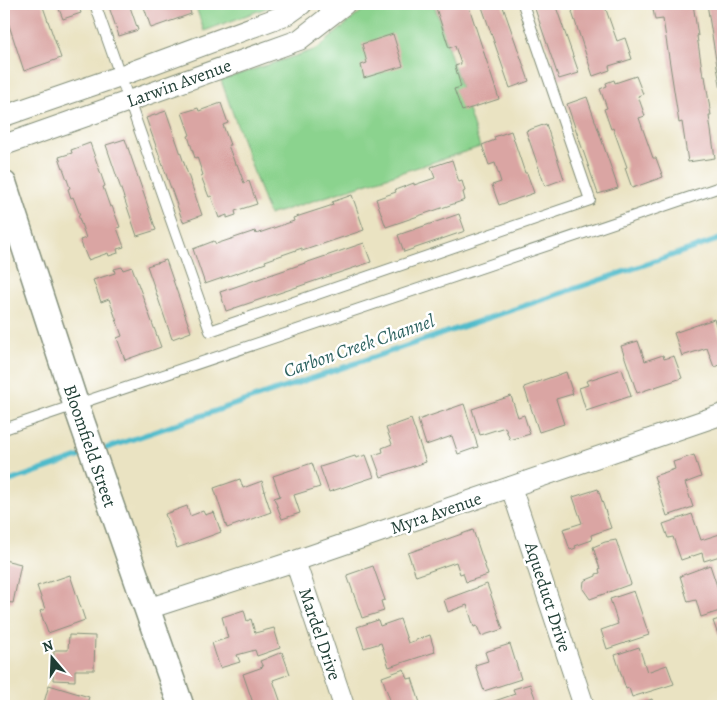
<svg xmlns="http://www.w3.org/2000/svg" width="727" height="710" font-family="Alegreya,serif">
<rect width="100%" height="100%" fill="#fff"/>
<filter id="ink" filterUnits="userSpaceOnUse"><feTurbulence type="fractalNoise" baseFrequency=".02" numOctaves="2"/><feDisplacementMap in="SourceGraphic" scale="10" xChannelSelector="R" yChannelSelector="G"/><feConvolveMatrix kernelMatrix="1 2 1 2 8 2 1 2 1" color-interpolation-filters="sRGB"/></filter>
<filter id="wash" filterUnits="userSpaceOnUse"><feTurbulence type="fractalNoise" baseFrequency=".0096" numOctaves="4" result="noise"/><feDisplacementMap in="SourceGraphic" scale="20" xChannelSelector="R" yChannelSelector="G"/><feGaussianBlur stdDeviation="1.12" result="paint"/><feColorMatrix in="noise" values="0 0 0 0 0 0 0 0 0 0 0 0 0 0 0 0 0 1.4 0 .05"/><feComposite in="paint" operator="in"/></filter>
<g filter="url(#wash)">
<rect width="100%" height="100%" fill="#eae3c2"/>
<g fill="#8bd38e" stroke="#558861">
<path d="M195 4H277L204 31Z"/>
<path d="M370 4H434L480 147 269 215 221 80 317 49Z"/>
</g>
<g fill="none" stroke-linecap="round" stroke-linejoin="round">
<g stroke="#50bbcb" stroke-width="5.5">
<path d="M98 451 723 238"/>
<path d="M4 483 87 454"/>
</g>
</g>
<g id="blocks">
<g fill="#daa5a3">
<path d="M11 4H42L61 58 24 71 4 10V9L12 6Z"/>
<path d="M57 4H78L81 13 63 19Z"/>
<path d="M108 4H129L138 30 119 36Z"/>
<path d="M143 4H188L191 14 151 28Z"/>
<path d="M449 4H468L499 99 462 111 454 89 461 87 455 66 461 64 455 46 449 48 436 8Z"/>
<path d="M481 4H502L529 81 510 88Z"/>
<path d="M541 4H555L579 73 559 79 534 6Z"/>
<path d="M571 4H604L617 41 625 38 632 59 609 66 610 70 593 76 572 12 573 11Z"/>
<path d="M652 4H693L698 36H697L703 76H705L711 116H709L715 158 688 162 682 122 679 123 663 19 655 20Z"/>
<path d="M707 4H723V97H722Z"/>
<path d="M393 34 403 66 364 78 361 65 367 63 362 44Z"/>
<path d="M636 76 643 94 638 96 645 116 639 118 653 158H656L663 177 632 188 625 168 627 167 613 128 611 129 604 109 607 108 600 89 607 86 606 83 614 80 615 83Z"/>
<path d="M587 97 618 188 598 194 567 104Z"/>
<path d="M221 103 228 123 223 125 230 145H228L235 164H237L244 183 249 181 257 204 235 211 236 215 227 218V215L219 218 211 196 209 197 201 176 203 175 197 157 195 158 188 136 190 135 182 113 198 108 199 111Z"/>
<path d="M166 111 202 215 183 222 146 118Z"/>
<path d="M546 124 564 179 545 186 526 131Z"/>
<path d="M511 131 525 173H527L534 193 499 205 492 185 501 182 495 163 489 165 482 145 495 140 494 137Z"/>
<path d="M125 139 156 230 137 236 106 145Z"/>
<path d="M90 143 105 186 103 187 110 207 112 206 120 227 117 228 124 247 117 249 118 253 109 256 108 253 88 260 80 240 86 238 78 215H80L73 197 71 198 68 189 70 188 59 157 72 153 71 150Z"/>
<path d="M452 160 459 182 462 181 465 191 463 192 465 200 386 227 376 199 396 192 395 190 414 183V185L435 178 431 167Z"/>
<path d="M352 195 364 230 302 251V248L265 261 266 263 205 284 193 249 214 241 216 244 255 231 256 234 294 221 293 218 333 205 332 202Z"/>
<path d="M459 214 465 231 404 252 398 235Z"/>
<path d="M364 243 371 262 226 311 220 292Z"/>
<path d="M166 260 191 332 172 339 147 266Z"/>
<path d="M122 267 123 270 132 267 161 347 125 360 117 338 122 336 109 299 101 302 93 280 115 273 114 269Z"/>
<path d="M714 319 721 340 723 339V364L714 367 707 348 682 356 674 333Z"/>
<path d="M638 341 645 361 663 355 664 359 674 356 682 378 637 393 621 346Z"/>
<path d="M622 369 631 396 586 411 579 388 588 385 586 381Z"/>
<path d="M566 372 573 394 556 399 564 424 539 432 524 387Z"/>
<path d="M511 396 518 417 524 415 530 434 510 440 505 427 480 435 472 409Z"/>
<path d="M464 404 478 447 458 454 452 436 426 445 418 420Z"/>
<path d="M411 419 426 462 381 477 373 455 383 452 382 448 392 444 386 428Z"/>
<path d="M366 455 374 477 329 492 320 467 355 456 356 458Z"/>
<path d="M694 455 701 477 685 483 693 507 667 516 654 476 675 469 673 462Z"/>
<path d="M312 463 320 487 294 495 300 513 282 519 274 498 280 496 273 476Z"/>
<path d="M240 479 243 488 262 481 265 491H264L271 512 227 528 214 488Z"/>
<path d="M598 489 611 528 591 535 592 540 575 546 576 548 570 550 563 529 582 523 573 497Z"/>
<path d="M187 506 190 516 203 511 205 515 214 512 221 532 177 548 165 514Z"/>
<path d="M692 514 701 540 720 534 723 544V555L704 561 702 553 681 560 673 537 668 538 663 524Z"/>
<path d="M473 530 488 575 466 582 463 573 460 574 456 562 416 576 408 553Z"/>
<path d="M616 540 631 584 590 599 583 589 584 581 596 576V574L600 573 599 569H600L593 547 605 542Z"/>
<path d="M4 560 21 564 13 603 4 602Z"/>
<path d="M710 565 718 589 723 588V610L701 617 696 600 688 602 680 576Z"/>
<path d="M373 566 385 600 381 601 384 611 362 618 347 575Z"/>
<path d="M70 575 85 620 48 633 40 611 45 609 37 586Z"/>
<path d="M487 584 503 629 481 636 477 626 474 627 467 605 448 612 444 600Z"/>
<path d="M634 591 649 635 607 649 601 630 618 624 610 599Z"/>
<path d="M244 610 247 621 251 619 255 633 274 628 280 648 257 656 255 650 237 655 240 662 220 668 212 643 228 638 222 617Z"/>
<path d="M723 618V648L713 621Z"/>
<path d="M400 619 408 643 430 635 435 652 389 667 381 643 364 648 357 627 378 620 380 626Z"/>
<path d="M69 635 95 636 94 670H75V681L53 680 54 650H68Z"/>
<path d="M510 644 521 679 484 691 475 665 488 661 485 652Z"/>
<path d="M639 647 647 672 667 665 674 684 632 697 629 688 626 689 615 655Z"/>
<path d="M282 652 290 674 273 680 281 703 271 706H254L243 674 263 667 260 661Z"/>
<path d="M404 669 408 679 412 678 421 706H392L382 677Z"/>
<path d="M530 684 537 703 528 706H487L486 704 515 694 513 689Z"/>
<path d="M49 685 89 697 86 706H43Z"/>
<path d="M652 699 654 706H632Z"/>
</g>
</g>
</g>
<g filter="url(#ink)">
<use href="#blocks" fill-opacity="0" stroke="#84907b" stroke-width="1"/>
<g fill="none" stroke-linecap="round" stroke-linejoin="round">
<defs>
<g id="service">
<path d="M95 4 210 331 590 200 523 4"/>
<path d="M4 429 723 186"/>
</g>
<g id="minor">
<path d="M4 116 120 76 288 14 302 4"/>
<path d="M4 145 129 101 299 40 345 4"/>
<path d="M511 487 584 706"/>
<path d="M295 561 344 706"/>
<path d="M147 609 295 561 723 414"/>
</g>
<path id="tertiary" d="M4 184 76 405 181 706"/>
</defs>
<use href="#service" stroke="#84907b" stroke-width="12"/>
<use href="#minor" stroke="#84907b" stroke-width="22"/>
<use href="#tertiary" stroke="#84907b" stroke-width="28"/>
<use href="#service" stroke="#fff" stroke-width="10"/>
<use href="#minor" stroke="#fff" stroke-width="20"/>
<use href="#tertiary" stroke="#fff" stroke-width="25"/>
</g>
</g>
<g text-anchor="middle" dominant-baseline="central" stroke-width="5" stroke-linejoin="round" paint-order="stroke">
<g font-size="18" fill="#1f3d34" stroke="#fff">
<text transform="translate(179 83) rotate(-20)">Larwin Avenue</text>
<text transform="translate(90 446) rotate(71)">Bloomfield Street</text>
<text transform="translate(436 513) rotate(-19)">Myra Avenue</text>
<text transform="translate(548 597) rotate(72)">Aqueduct Drive</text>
<text transform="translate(320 634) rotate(71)">Mardel Drive</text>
</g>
<g font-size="19" font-style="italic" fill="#2e6361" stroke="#fff">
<text transform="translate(359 346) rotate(-19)">Carbon Creek Channel</text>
</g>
</g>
<rect width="727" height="710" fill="none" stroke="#fff" stroke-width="20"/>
<g transform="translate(52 658) rotate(341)" stroke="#ffffff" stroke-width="4" paint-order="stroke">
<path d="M0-4L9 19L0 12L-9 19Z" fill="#1f3d34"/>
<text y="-8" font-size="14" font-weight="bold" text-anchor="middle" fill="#1f3d34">N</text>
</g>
</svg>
